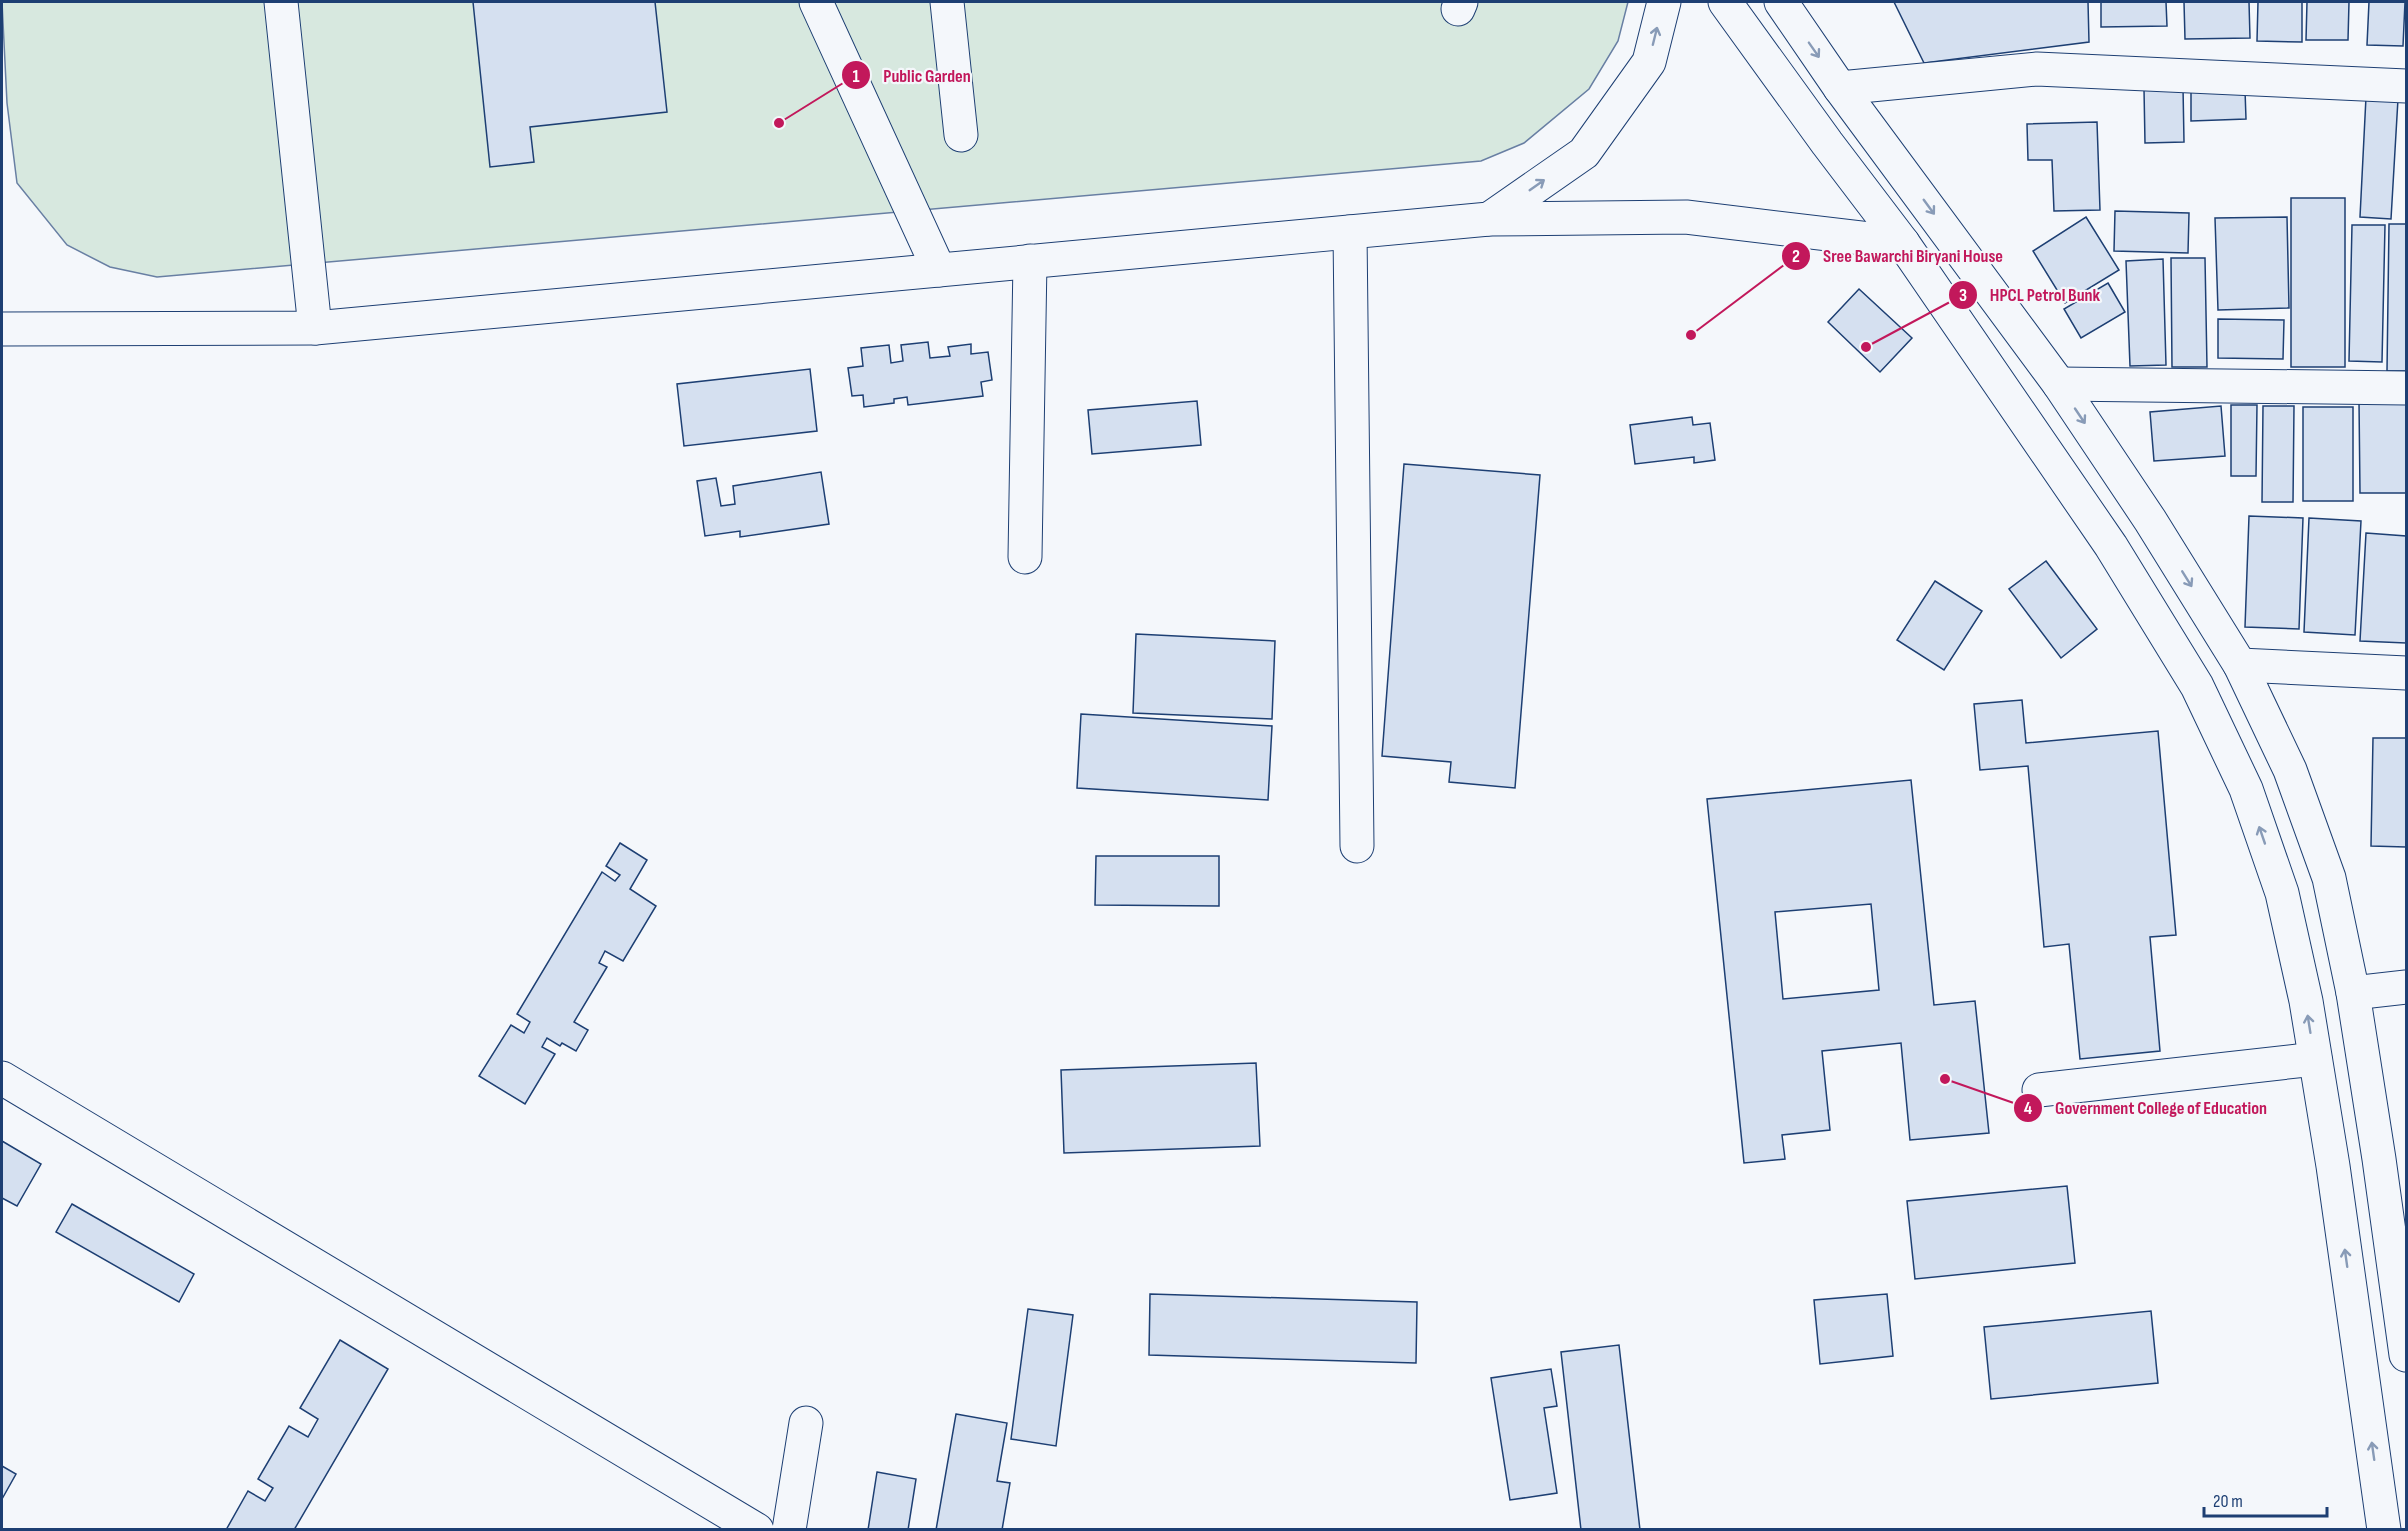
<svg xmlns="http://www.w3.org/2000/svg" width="2408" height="1531" font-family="'Sofia Sans Condensed',sans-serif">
<rect width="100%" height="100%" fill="#f4f7fb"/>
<path fill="#d7e8df" stroke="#687fa3" stroke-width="1.5" d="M2 2H1628L1618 41 1589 89 1524 143 1481 161 157 277 110 267 67 245 17 183 7 103Z"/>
<g fill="#d5e0f0" stroke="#1d3f73" stroke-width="1.5" fill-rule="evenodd">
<path d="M473 2H655L667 112 530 127 534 162 490 167Z"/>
<path d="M1894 2H2088L2089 42 1924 63Z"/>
<path d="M2101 2H2166L2167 26 2101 27Z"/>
<path d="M2184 2H2249L2250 38 2185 39Z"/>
<path d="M2258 2H2302V42L2257 41Z"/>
<path d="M2307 2H2349L2348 40H2306Z"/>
<path d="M2369 2H2405L2403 46 2367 45Z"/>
<path d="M2183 87 2184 142 2145 143 2144 89Z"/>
<path d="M2245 90 2246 119 2191 121V92Z"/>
<path d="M2366 97 2398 99 2391 219 2360 217Z"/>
<path d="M2097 122 2100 210 2054 211 2052 160H2028L2027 124Z"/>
<rect x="2291" y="198" width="54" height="169"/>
<path d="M2115 211 2189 213 2188 253 2114 251Z"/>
<path d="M2086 217 2119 270 2065 303 2033 251Z"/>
<path d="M2287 217 2289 308 2218 310 2215 218Z"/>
<path d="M2389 224H2406V371H2387Z"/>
<path d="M2352 225H2385L2382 362 2349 361Z"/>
<path d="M2171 258H2205L2207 367H2172Z"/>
<path d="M2163 259 2166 365 2130 366 2126 261Z"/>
<path d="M2108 283 2125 312 2081 338 2064 309Z"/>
<path d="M1859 289 1912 338 1880 372 1828 322Z"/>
<path d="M2218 319 2284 320 2283 359 2218 358Z"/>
<path d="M928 342 930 358 950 356 948 347 971 344V354L988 352 992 380 981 382 983 396 908 405 907 397 894 399V403L864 407 863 395 852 396 848 368 863 366 861 348 889 345 891 363 903 361 901 345Z"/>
<path d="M810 369 817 431 684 446 677 384Z"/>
<path d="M1197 401 1201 445 1092 454 1088 410Z"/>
<path d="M2359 401H2406V493H2360Z"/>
<path d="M2231 405H2257L2256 476H2231Z"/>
<path d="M2221 406 2225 456 2154 461 2150 412Z"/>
<path d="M2263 406H2294L2293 502H2262Z"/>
<rect x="2303" y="407" width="50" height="94"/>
<path d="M1692 417 1693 425 1710 423 1715 460 1694 463V457L1635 464 1630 425Z"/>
<path d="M1404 464 1540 475 1515 788 1449 782 1451 762 1382 756Z"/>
<path d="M821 472 829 524 740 537V531L705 536 697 481 716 478 721 506 735 504 733 486Z"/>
<path d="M2249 516 2303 518 2299 629 2245 627Z"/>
<path d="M2309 518 2361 521 2355 635 2304 632Z"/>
<path d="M2366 533 2406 536V643L2360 641Z"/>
<path d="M2046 561 2097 629 2061 658 2009 589Z"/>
<path d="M1935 581 1982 611 1944 670 1897 640Z"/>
<path d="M1136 634 1275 641 1272 719 1133 713Z"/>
<path d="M2022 700 2026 743 2158 731 2176 935 2150 937 2160 1051 2080 1059 2069 944 2044 947 2028 766 1980 770 1974 704Z"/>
<path d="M1081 714 1272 726 1268 800 1077 788Z"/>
<path d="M2373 738H2406V847L2371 846Z"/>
<path d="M1911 780 1934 1005 1975 1001 1989 1133 1910 1140 1901 1043 1822 1051 1830 1130 1782 1135 1785 1159 1744 1163 1707 799ZM1871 904 1879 990 1783 999 1775 912Z"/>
<path d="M620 843 647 860 630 889 656 906 623 961 605 951 599 963 607 967 574 1022 588 1030 576 1051 562 1043 560 1046 547 1038 542 1047 555 1054 525 1104 479 1076 511 1025 524 1033 530 1022 517 1014 602 872 615 881 620 875 606 866Z"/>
<path d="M1096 856H1219V906L1095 905Z"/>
<path d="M1256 1063 1260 1146 1064 1153 1061 1070Z"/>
<path d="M2 1141 41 1164 17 1206 2 1198Z"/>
<path d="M2067 1186 2075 1263 1915 1279 1907 1201Z"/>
<path d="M72 1204 194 1274 179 1302 56 1232Z"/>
<path d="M1150 1294 1417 1302 1416 1363 1149 1355Z"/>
<path d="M1887 1294 1893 1356 1820 1364 1814 1300Z"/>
<path d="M1028 1309 1073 1315 1056 1446 1011 1439Z"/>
<path d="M2151 1311 2158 1383 1991 1399 1984 1327Z"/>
<path d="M340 1340 388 1369 294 1530H226L248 1491 265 1501 273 1488 258 1479 289 1426 308 1437 318 1419 300 1408Z"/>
<path d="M1619 1345 1640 1530H1581L1561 1352Z"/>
<path d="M1551 1369 1557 1406 1544 1408 1557 1493 1510 1500 1491 1378Z"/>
<path d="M956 1414 1007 1423 997 1481 1010 1483 1002 1530H936Z"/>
<path d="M2 1466 16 1474 2 1499Z"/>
<path d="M877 1472 916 1479 908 1530H868Z"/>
</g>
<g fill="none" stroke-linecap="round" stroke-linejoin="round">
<defs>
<g id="minor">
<path d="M281 2 315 328"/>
<path d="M816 2 939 270"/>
<path d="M947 2 961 135"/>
<path d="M1458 9 1461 2"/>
<path d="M1840 88 2037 69 2406 86"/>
<path d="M1489 219 1584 153 1649 62 1664 2"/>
<path d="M1350 232 1357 846"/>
<path d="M2 329 315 328 1489 219 1686 217 1903 243"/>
<path d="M2059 384 2406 388"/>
<path d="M1025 557 1030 261"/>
<path d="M2240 665 2406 673"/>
<path d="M2353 993 2406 987"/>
<path d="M2 1078 757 1530"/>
<path d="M2039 1090 2315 1059"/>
<path d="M789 1530 806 1423"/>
</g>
<g id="highway">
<path d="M1725 2 1827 143 1903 243 2111 546 2197 686 2246 789 2282 893 2306 1001 2333 1166 2384 1530"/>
<path d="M1781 2 1840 88 2059 384 2150 520 2240 665 2290 770 2329 878 2353 993 2379 1159 2406 1355"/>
</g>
</defs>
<use href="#minor" stroke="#1d3f73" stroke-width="35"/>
<use href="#highway" stroke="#1d3f73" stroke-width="35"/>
<use href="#minor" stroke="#f4f7fb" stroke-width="33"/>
<use href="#highway" stroke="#f4f7fb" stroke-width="33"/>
</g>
<defs><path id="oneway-shaft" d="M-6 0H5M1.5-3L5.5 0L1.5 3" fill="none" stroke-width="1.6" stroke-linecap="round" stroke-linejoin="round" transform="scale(1.5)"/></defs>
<g stroke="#889bb7">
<use href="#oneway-shaft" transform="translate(1655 36) rotate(-76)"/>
<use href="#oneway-shaft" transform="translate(1814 50) rotate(55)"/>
<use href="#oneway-shaft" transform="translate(1537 185) rotate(-35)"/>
<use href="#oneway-shaft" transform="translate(1929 207) rotate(54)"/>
<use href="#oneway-shaft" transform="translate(2080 416) rotate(56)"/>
<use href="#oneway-shaft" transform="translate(2187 579) rotate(58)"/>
<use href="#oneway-shaft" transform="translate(2262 835) rotate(-109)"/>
<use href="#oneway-shaft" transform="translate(2309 1024) rotate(-99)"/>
<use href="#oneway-shaft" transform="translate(2346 1258) rotate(-98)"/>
<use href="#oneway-shaft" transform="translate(2373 1451) rotate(-98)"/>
</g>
<path fill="none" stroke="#c2185b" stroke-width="2" d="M779 123L856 75M1691 335L1796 256M1866 347L1963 295M1945 1079L2028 1108"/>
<g fill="#c2185b" stroke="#f4f7fb" stroke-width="2">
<circle cx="779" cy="123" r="6"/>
<circle cx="1691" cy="335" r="6"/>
<circle cx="1866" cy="347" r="6"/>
<circle cx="1945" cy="1079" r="6"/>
<circle cx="856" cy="75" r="15"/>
<circle cx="1796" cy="256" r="15"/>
<circle cx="1963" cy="295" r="15"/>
<circle cx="2028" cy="1108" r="15"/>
</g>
<g font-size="18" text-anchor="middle" font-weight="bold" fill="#fff">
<text x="856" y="82">1</text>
<text x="1796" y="262">2</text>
<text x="1963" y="301">3</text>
<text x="2028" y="1114">4</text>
</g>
<g font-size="18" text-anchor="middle" font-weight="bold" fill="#c2185b" stroke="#f4f7fb" stroke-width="4.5" stroke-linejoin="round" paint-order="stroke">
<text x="927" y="82">Public Garden</text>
<text x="1913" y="262">Sree Bawarchi Biryani House</text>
<text x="2045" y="301">HPCL Petrol Bunk</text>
<text x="2161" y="1114">Government College of Education</text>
</g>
<rect width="2408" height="1531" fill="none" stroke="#1d3f73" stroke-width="6"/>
<path d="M2204 1507v9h123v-9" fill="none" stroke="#1d3f73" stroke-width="3"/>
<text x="2213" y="1507" font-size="18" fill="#1d3f73" stroke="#f4f7fb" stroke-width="4.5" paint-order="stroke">20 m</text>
</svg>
